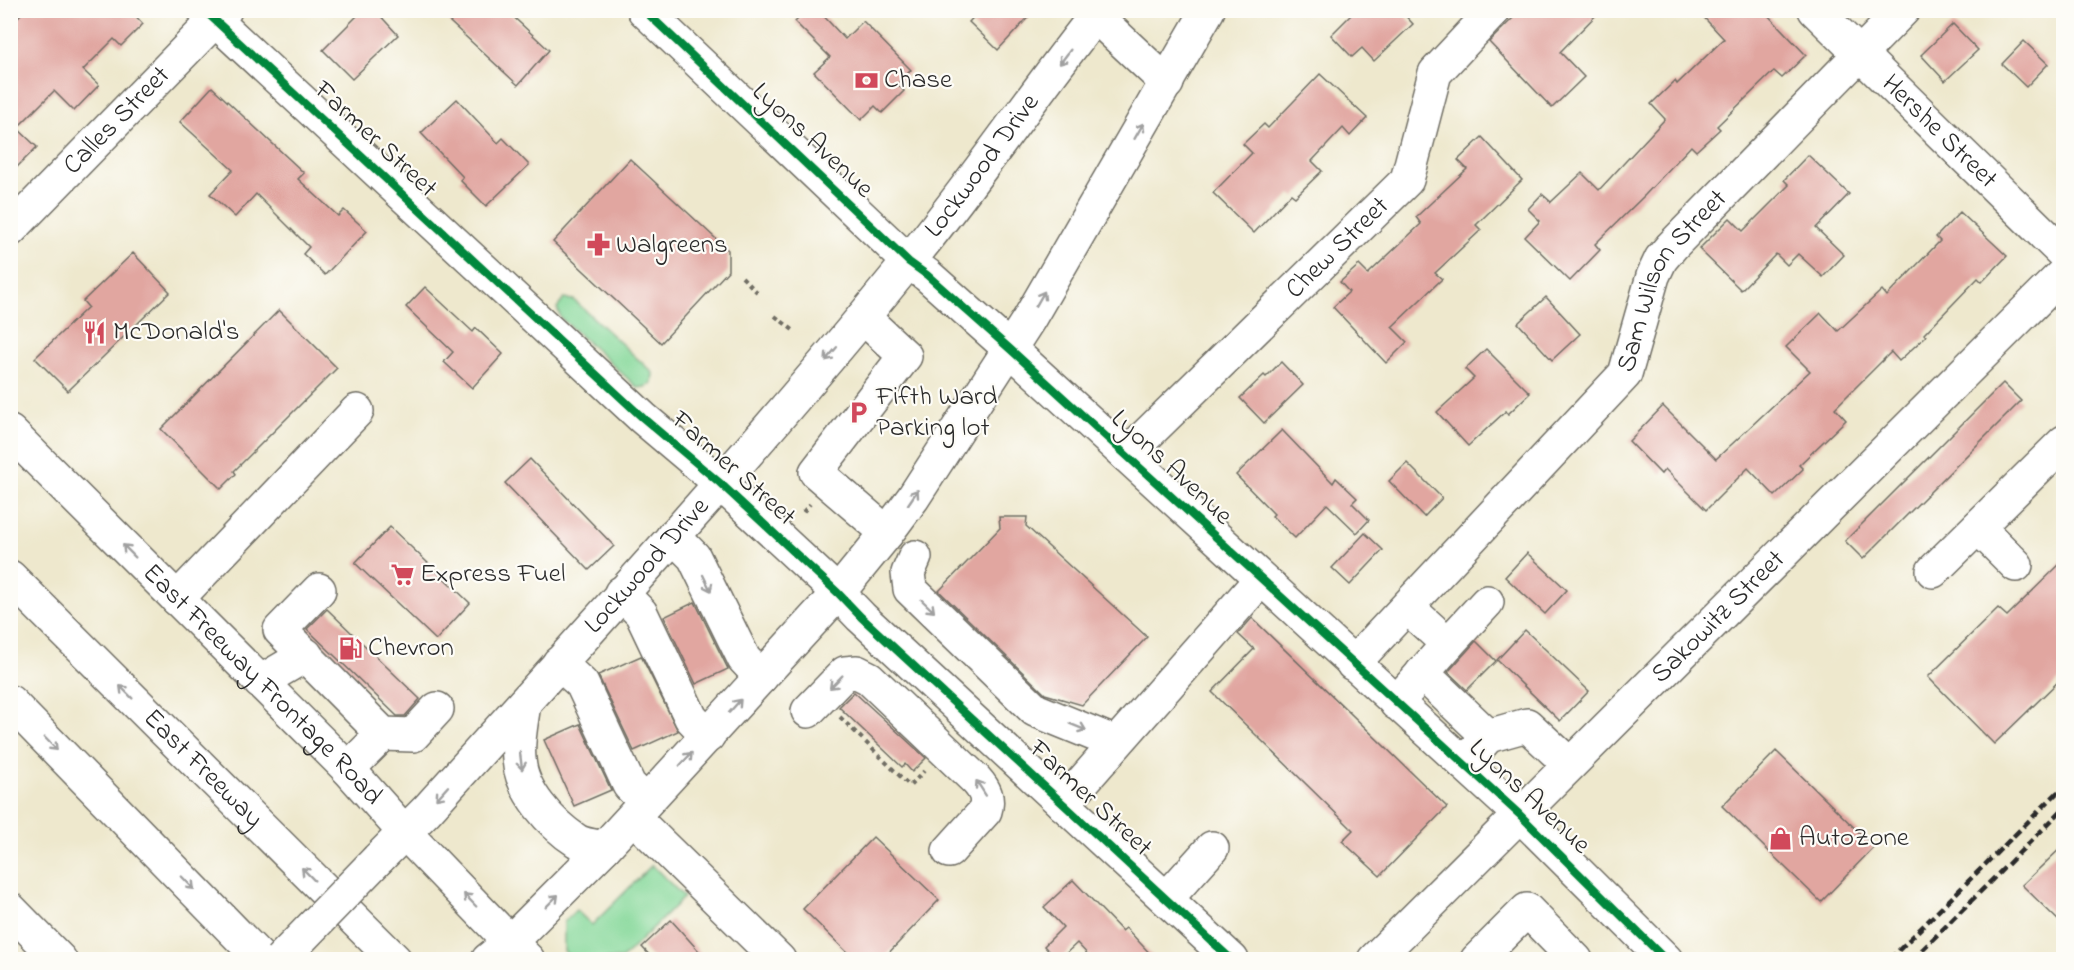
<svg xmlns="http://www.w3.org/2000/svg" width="2074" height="970" font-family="'Indie Flower',sans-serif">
<rect width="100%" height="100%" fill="#fdfcf7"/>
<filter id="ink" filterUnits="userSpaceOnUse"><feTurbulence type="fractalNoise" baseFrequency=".0167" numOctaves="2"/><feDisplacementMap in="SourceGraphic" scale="12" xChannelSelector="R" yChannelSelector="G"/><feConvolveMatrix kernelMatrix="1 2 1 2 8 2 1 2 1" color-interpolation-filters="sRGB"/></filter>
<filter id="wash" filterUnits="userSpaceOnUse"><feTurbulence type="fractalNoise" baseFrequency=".008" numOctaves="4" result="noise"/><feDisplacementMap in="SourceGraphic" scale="24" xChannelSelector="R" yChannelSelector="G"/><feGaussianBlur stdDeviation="1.35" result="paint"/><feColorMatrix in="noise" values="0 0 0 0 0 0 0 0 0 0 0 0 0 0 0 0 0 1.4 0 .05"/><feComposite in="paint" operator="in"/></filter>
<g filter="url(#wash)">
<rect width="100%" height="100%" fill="#eee8cd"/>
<g fill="#85d89a" stroke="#588262" stroke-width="1.5">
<path d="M564 299 574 300 653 373 652 383 645 387 638 388 561 318 557 308Z"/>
<path d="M652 865 684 897 622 959H572L564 951V922L576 910 592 925Z"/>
</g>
<g id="blocks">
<g fill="#e1a6a0">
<path d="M25 10H130L143 24 121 46 114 39 83 70 99 85 74 111 54 91 17 128 37 147 10 174V25Z"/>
<path d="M363 10H375L398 35 352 79 323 50Z"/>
<path d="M437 10H506L549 50 518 85Z"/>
<path d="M807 10H818L845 39 863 21 911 70 897 84 904 91 882 113 875 106 861 120 814 72 830 57 795 22Z"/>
<path d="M980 10H1035L998 50 969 22Z"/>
<path d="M1356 10H1400L1413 24 1374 61 1362 48 1352 57 1331 35Z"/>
<path d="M1521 10H1601L1560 52 1584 77 1552 108 1489 42Z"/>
<path d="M1697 10H1763L1806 55 1782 78 1774 71 1717 126 1720 129 1696 151 1691 146 1645 195 1595 244 1600 250 1570 281 1525 237 1540 221 1528 209 1542 194 1551 202 1582 173 1599 190 1665 119 1651 104 1675 81 1677 84 1724 39Z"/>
<path d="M1953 24 1978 50 1945 81 1921 55Z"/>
<path d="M2024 41 2048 64 2026 87 2002 64Z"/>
<path d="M1320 74 1367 118 1350 136 1343 128 1312 161 1322 171 1295 197 1291 194 1254 233 1213 193 1252 153 1243 144 1264 124 1268 128Z"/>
<path d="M212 87 304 173 298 179 338 216 344 210 367 231 325 275 303 254 309 247 256 194 235 217 210 194 233 170 180 122Z"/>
<path d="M457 99 498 143 503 138 529 165 486 206 460 180 463 177 421 133Z"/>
<path d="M1482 137 1522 180 1476 225 1481 230 1435 273 1442 279 1392 327 1407 342 1386 363 1333 307 1349 292 1340 282 1359 265 1368 274 1421 224 1416 217 1467 169 1458 160Z"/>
<path d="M1808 155 1849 194 1816 228 1844 255 1823 277 1798 254 1787 265 1776 254 1741 290 1699 249 1730 218 1743 231 1789 185 1784 180Z"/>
<path d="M630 159 728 250V271L661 343 553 242Z"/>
<path d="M1960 212 2007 256 1982 282 1978 278 1924 334 1926 336 1899 361 1891 352 1835 408 1846 420 1799 465 1803 469 1775 496 1748 468 1706 510 1665 469 1661 474 1629 441 1663 406 1716 459 1810 371 1786 347 1821 313 1838 331 1882 290 1887 296 1940 241 1936 237Z"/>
<path d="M133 253 170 292 68 391 35 358 88 307 83 301Z"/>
<path d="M425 287 473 332 476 328 503 354 472 388 444 362 453 352 406 307Z"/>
<path d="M1546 297 1580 334 1552 360 1518 323Z"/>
<path d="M279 310 337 368 234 471 236 474 221 489 161 429Z"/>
<path d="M1486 349 1530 393 1508 414 1506 411 1468 446 1437 412 1474 378 1465 369Z"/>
<path d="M1281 362 1303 385 1264 423 1240 398 1264 375 1266 377Z"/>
<path d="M2003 383 2021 401 1863 559 1845 541Z"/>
<path d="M1282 430 1333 483 1336 478 1357 498 1352 503 1369 520 1357 533 1327 504 1295 538 1272 516 1274 514 1236 475Z"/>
<path d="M530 459 614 546 589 570 505 483Z"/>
<path d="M1407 463 1442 498 1424 517 1389 481Z"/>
<path d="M999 517H1027L1026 526 1147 637 1082 705 1045 694 939 591 1000 528Z"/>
<path d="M390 527 470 603 436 640 355 563Z"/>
<path d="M1365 533 1383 550 1350 585 1332 568Z"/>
<path d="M1527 553 1567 590 1545 614 1505 577Z"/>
<path d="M2064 560V676L1994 744 1928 677 1998 608 2007 616Z"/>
<path d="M695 602 728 669 696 684 664 617Z"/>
<path d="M327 609 420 699 405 716H397L307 629Z"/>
<path d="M1252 618 1447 807 1380 876 1342 841 1353 830 1212 692 1254 649 1238 634Z"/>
<path d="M1525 630 1589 691 1560 721 1497 660Z"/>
<path d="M1476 641 1496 661 1467 690 1448 672Z"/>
<path d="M641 656 678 731 634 751 598 675Z"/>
<path d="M854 692 926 758 912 772 905 764 902 767 839 707Z"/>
<path d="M580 724 611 790 574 806 544 740Z"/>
<path d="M1776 751 1874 847 1821 902 1722 806Z"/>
<path d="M873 837 939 900 882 960H855L803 909Z"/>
<path d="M2064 845V926L2022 885Z"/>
<path d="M1073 880 1122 931 1126 928 1156 960H1093L1077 943 1059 960H1057L1044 946 1063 927 1044 907Z"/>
<path d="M671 920 707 960H654L642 947Z"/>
</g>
</g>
</g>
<g filter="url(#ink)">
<use href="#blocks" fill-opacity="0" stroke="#6f6d64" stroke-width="1.5"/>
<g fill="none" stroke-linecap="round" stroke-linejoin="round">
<defs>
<g id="minor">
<path d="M204 10 643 418 720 483 838 593 861 617 1232 960"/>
<path d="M644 10 909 262 927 275 1010 349 1519 814 1666 960"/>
<path d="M1089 10 1167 83"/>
<path id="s1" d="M1815 10 2064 254"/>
<path id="s2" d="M10 230 225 10"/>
<path d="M863 317 905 356 816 472 887 533"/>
<path id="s3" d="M1126 455 1407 180 1435 73 1494 10"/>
<path d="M1978 527 2016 565"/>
<path d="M673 536 694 557 744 659 761 677"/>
<path d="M915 557 908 573 910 589 1035 710 1116 743"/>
<path d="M1933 571 2064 442"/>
<path d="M319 590 280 630 383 734 413 735 437 709"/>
<path d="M621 593 641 613 691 718 708 736"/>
<path d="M177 599 357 411"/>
<path d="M1448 644 1487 602"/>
<path d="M559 663 582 684 629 785 646 802"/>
<path id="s4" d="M1353 664 1625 374 1653 276 1661 259 1672 246 1903 10"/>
<path d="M1422 673 1488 736 1464 764"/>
<path d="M260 682 306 655"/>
<path d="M524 703C522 720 517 741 519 759 521 791 551 824 577 841 584 845 595 846 604 848"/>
<path d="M1396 703 1448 644 1407 607"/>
<path d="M808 711 845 673 857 672 869 678 976 780C985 790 989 798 985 811L949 851"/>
<path d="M1488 736 1527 725 1569 764"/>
<path d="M348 769 383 734"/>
<path d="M1063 804 1261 579"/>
<path d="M633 817 779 960"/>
<path d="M1167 898 1212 848"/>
<path id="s5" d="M1374 960 2064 273"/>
<path d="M1477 960 1527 910 1576 960"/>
</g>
<g id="major">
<path id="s6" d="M10 432 348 769 405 833 510 942"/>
<path id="s7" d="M378 859 427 810C590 629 756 450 909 261 976 180 1034 92 1100 10"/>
<path d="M10 909 60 960"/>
<path d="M488 960 510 942 604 848 838 593 887 533 913 498 1029 319 1208 10"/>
</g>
<g id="highway">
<path id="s8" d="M10 577 395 960"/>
<path d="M10 702 262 960"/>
<path d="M510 942 528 960"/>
</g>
</defs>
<use href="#minor" stroke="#6f6d64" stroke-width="36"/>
<use href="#major" stroke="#6f6d64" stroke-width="36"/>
<use href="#highway" stroke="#6f6d64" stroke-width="36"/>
<g stroke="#6f6d64" stroke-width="4" stroke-dasharray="4.5 4.5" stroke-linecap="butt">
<path d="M742 277 757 292"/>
<path d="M775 316 793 330"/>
<path d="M803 512 810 504"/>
<path d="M840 717 910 786 924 771"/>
</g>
<use href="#minor" stroke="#fff" stroke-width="33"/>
<use href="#major" stroke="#fff" stroke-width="33"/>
<use href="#highway" stroke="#fff" stroke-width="33"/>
<g stroke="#2b2b2b" stroke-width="4.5" stroke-dasharray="9 4.5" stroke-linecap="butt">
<path d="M1889 960 2064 786"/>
<path d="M1912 960 2064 808"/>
</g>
<defs>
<path id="major-bridge" d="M280 960 378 859"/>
</defs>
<use href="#major-bridge" stroke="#6f6d64" stroke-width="36" stroke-linecap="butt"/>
<use href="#major-bridge" stroke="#fff" stroke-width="33"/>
<defs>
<g id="cycleway">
<path d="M204 10 643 418 720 483 838 593 861 617 1232 960"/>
<path d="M644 10 909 262 927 275 1010 349 1519 814 1666 960"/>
</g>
</defs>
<use href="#cycleway" stroke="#fdfcf7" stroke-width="11"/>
<use href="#cycleway" stroke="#00873e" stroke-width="8"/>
</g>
<defs><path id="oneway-shaft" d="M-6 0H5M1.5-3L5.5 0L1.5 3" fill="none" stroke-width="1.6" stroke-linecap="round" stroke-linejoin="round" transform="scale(1.5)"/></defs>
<g stroke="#a0a0a0">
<use href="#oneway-shaft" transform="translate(1065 57) rotate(127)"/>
<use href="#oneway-shaft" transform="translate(1139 131) rotate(-60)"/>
<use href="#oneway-shaft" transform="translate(1040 299) rotate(-60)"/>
<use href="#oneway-shaft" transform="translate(831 354) rotate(131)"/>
<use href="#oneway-shaft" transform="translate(913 497) rotate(-56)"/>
<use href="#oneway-shaft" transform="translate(129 551) rotate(-135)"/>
<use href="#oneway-shaft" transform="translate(707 583) rotate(64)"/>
<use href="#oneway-shaft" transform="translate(928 606) rotate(44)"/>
<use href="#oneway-shaft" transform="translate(836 682) rotate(135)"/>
<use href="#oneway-shaft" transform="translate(126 692) rotate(-135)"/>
<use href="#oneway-shaft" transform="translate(735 706) rotate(-48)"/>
<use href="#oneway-shaft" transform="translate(1078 727) rotate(22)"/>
<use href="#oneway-shaft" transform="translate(51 744) rotate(46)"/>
<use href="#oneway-shaft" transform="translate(686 759) rotate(-47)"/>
<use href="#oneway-shaft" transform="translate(521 761) rotate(83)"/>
<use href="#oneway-shaft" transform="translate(981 788) rotate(-123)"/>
<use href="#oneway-shaft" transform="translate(442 793) rotate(132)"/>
<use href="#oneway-shaft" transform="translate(308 874) rotate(-135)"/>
<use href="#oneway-shaft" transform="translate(188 883) rotate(46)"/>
<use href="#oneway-shaft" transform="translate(470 900) rotate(-134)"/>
<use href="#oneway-shaft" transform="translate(552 901) rotate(-45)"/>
</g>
</g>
<defs>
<symbol id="bank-bare" viewBox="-9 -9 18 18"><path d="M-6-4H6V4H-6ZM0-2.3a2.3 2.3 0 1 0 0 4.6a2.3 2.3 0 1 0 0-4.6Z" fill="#d1495b" stroke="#fdfcf7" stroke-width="2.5" paint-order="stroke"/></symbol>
<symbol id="pharmacy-bare" viewBox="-9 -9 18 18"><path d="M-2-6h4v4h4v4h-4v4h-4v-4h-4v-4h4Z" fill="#d1495b" stroke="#fdfcf7" stroke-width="2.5" paint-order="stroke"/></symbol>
<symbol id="restaurant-bare" viewBox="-9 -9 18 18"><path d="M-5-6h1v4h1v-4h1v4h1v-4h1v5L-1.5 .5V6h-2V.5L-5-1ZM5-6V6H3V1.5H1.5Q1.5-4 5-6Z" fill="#d1495b" stroke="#fdfcf7" stroke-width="2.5" paint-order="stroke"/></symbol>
<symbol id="parking-bare" viewBox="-9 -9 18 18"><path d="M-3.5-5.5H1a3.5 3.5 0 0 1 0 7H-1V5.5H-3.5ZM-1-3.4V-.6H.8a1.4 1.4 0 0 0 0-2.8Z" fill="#d1495b" stroke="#fdfcf7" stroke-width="2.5" paint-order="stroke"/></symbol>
<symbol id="supermarket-bare" viewBox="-9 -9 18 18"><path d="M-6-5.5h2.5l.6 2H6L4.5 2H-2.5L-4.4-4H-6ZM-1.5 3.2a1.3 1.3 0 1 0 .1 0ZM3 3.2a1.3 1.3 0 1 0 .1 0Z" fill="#d1495b" stroke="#fdfcf7" stroke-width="2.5" paint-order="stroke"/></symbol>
<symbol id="fuel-bare" viewBox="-9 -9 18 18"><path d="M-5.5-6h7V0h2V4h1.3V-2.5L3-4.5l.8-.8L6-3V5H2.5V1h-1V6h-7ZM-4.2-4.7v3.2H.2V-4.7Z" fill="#d1495b" stroke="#fdfcf7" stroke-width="2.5" paint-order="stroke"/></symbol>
<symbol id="shop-bare" viewBox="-9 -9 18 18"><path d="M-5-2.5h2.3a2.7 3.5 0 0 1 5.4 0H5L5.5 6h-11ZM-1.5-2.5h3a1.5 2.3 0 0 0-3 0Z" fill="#d1495b" stroke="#fdfcf7" stroke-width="2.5" paint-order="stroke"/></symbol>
</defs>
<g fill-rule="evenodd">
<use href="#bank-bare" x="850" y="64" width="33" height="33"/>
<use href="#pharmacy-bare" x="582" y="228" width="33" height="33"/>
<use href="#restaurant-bare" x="78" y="316" width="33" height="33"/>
<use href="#parking-bare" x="842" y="396" width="33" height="33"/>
<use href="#supermarket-bare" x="386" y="558" width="33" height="33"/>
<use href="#fuel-bare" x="334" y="632" width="33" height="33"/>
<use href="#shop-bare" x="1764" y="822" width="33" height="33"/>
</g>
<g text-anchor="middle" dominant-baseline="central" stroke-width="4.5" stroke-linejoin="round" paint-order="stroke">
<g font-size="27" fill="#2b2b2b" stroke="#fdfcf7" text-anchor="start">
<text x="884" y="80">Chase</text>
<text x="616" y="245">Walgreens</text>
<text x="113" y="332">McDonald's</text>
<text x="876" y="397">Fifth Ward<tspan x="876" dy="31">Parking lot</tspan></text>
<text x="420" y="574">Express Fuel</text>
<text x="368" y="648">Chevron</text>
<text x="1799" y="838">AutoZone</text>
</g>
<g font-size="27" fill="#2b2b2b" stroke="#fdfcf7">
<text stroke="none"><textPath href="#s2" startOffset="153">Calles Street</textPath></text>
<text stroke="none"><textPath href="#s1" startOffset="174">Hershe Street</textPath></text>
<text transform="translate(375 140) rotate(43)">Farmer Street</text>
<text transform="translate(812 141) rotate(43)">Lyons Avenue</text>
<text stroke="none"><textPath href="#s7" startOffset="920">Lockwood Drive</textPath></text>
<text stroke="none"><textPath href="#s3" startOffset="296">Chew Street</textPath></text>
<text stroke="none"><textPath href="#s4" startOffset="504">Sam Wilson Street</textPath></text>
<text transform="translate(1171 468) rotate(43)">Lyons Avenue</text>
<text transform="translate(733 469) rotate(42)">Farmer Street</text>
<text stroke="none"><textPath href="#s7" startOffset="398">Lockwood Drive</textPath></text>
<text stroke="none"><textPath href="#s5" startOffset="486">Sakowitz Street</textPath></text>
<text stroke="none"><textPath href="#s6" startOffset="357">East Freeway Frontage Road</textPath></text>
<text stroke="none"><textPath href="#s8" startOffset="272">East Freeway</textPath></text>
<text transform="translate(1529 797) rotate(43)">Lyons Avenue</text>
<text transform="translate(1090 799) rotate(43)">Farmer Street</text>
</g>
</g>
<rect width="2074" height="970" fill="none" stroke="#fdfcf7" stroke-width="36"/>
</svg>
